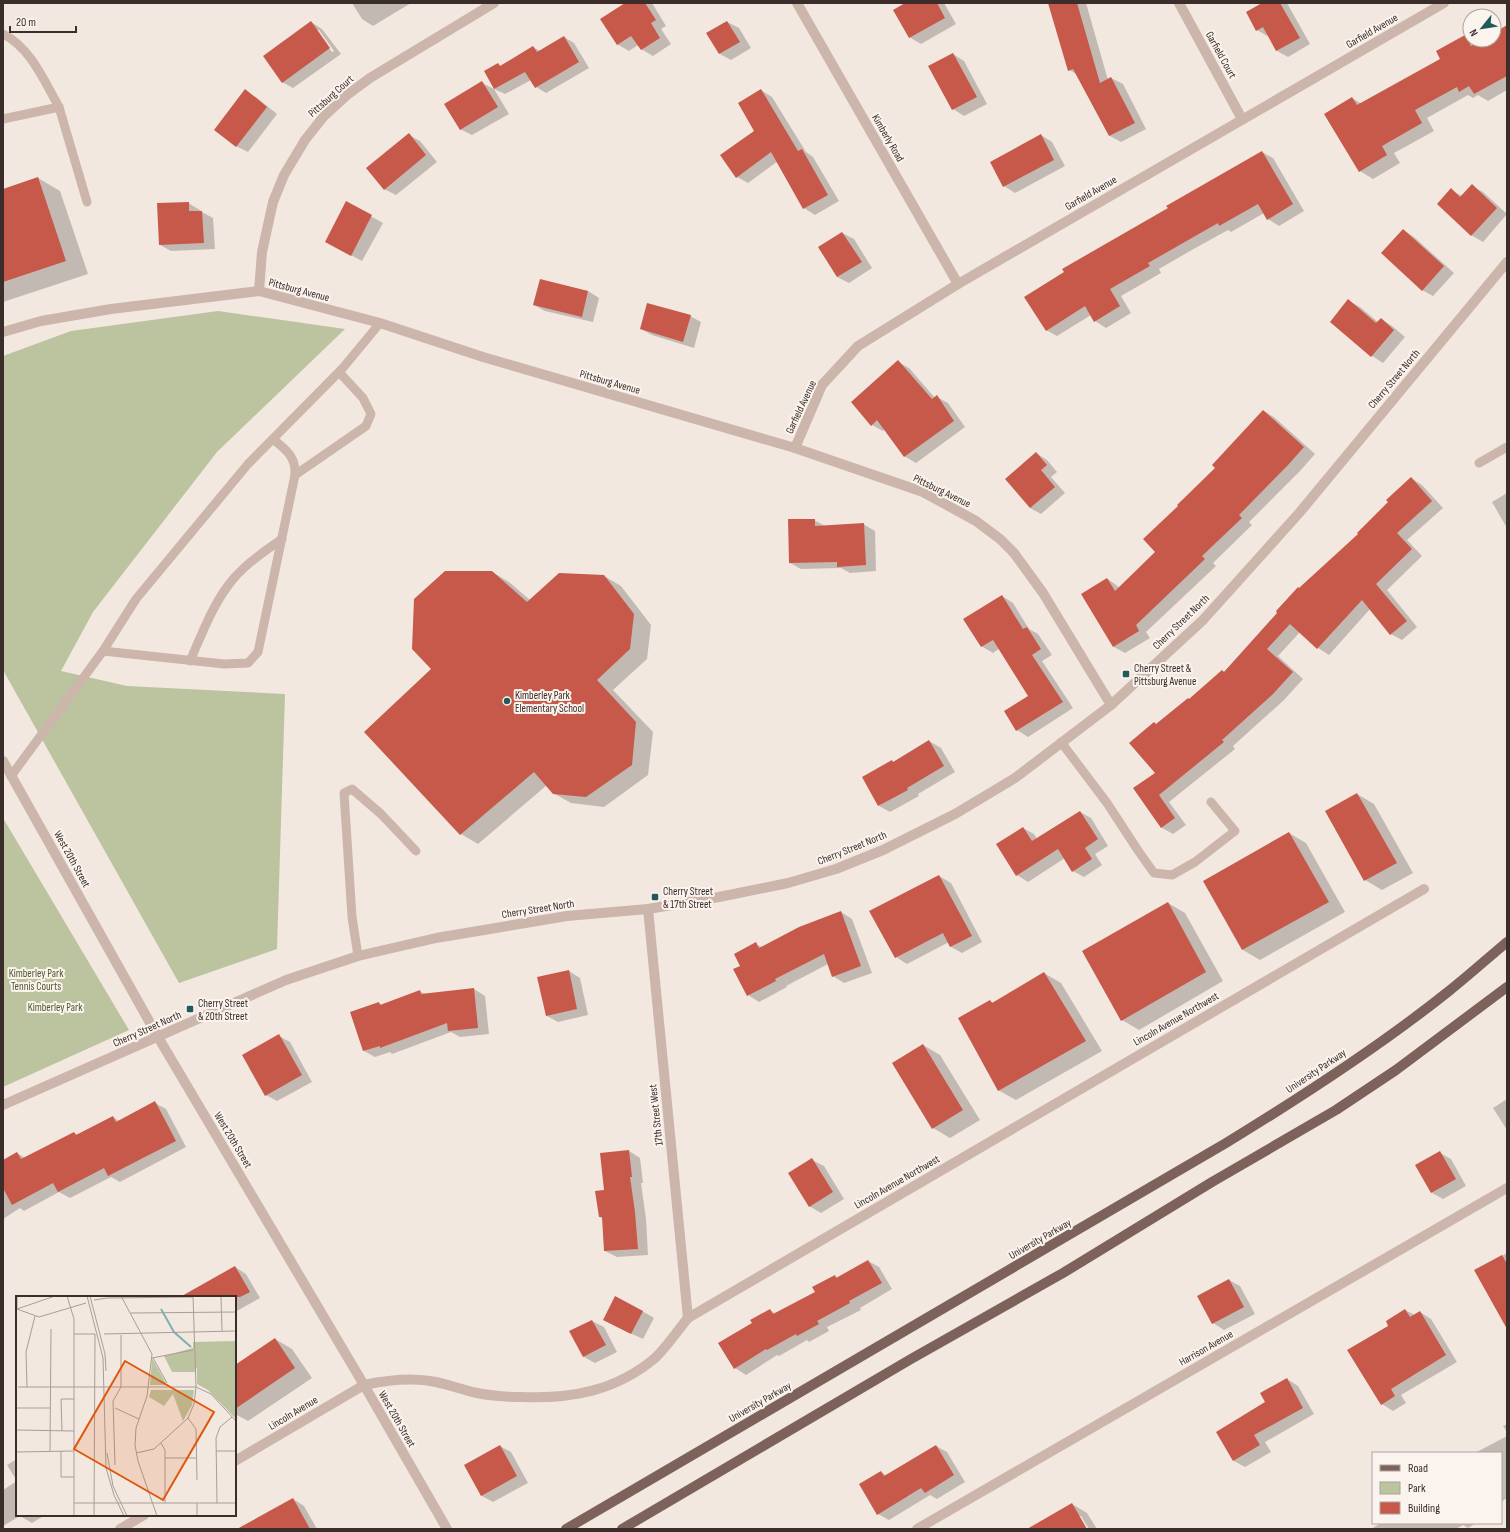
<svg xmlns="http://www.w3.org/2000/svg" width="1510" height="1532" font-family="'Sofia Sans Condensed',sans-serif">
<rect width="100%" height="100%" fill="#f3e8e0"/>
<g fill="#bbc39f">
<path d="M218 311 345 329 217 452 93 612 61 671 127 686 285 694 277 949 179 983 3 670V356L71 331Z"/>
<path d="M3 818 129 1030 3 1087Z"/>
</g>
<g fill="#0003" fill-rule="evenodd">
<path d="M352 3H411L373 26 362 19Z"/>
<path d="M627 3H652L666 26 661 29 671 44 653 56 641 49 638 45 629 51 617 44Z"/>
<path d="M907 3H944L956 24 921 44 909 37Z"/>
<path d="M1049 3H1086L1108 80 1111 78 1123 84 1146 129 1121 142 1110 136 1078 75 1069 70Z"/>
<path d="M1264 3H1287L1310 44 1288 57 1277 51 1269 37 1257 30Z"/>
<path d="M311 22 322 29 341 54 293 88 282 82ZM316 30H319L334 51 332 52Z"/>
<path d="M727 22 739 28 751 48 731 60 720 54 708 34Z"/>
<path d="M1507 26V90L1488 101 1478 95 1473 98 1468 95 1427 118 1434 131 1394 153 1400 163 1373 179 1360 171 1352 98 1362 104 1442 59 1465 36 1478 43 1484 40H1494V34Z"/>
<path d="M564 37 574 43 589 68 546 93 536 87 531 80 505 94 494 89 498 64 501 66 533 47 540 51Z"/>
<path d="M953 54 964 61 987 104 964 116 953 109Z"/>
<path d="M482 83 494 89 509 114 472 135 460 129Z"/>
<path d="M761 90 772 97 806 152 813 157 839 201 815 215 804 208 778 161 748 183 737 177 755 131Z"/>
<path d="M245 91 256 97 277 114 248 152 236 146Z"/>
<path d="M409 135 420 141 437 162 396 195 384 189Z"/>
<path d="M1041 135 1052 142 1065 166 1015 193 1004 186Z"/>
<path d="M1262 152 1273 158 1304 211 1279 226 1268 219 1264 213 1231 232 1228 230 1190 251 1159 269 1161 273 1121 296 1131 313 1106 328 1095 321 1091 315 1057 336 1046 330 1169 208Z"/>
<path d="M38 178 60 191 88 274 3 302V190Z"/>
<path d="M1472 186 1483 192 1507 214 1483 242 1471 235 1451 190 1462 196Z"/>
<path d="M188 203 200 210V212H202L213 218 215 249 171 251 160 245Z"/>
<path d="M347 203 383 223 362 261 337 248Z"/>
<path d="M1403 230 1414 237 1454 273 1433 296 1422 290Z"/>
<path d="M842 233 854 239 872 268 849 283 837 277 819 247Z"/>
<path d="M540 280 588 291 599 298 593 322 545 311 534 305Z"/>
<path d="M1349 301 1360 307 1378 322 1381 319 1392 326 1405 337 1383 363 1372 356Z"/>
<path d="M690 316 701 322 694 348 652 335 641 329Z"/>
<path d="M898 362 909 368 935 398 937 397 948 403 965 427 916 463 904 456 885 429 883 431 872 425Z"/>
<path d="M1264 411 1275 418 1315 454 1300 471 1249 522 1252 525 1213 563 1216 566 1146 632 1150 638 1125 653 1114 647 1083 595 1108 579 1120 588 1157 552 1180 506 1217 468Z"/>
<path d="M1036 453 1047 460 1057 472 1051 477 1065 493 1041 514 1030 508Z"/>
<path d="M1411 478 1422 485 1443 508 1407 540 1422 556 1387 590 1417 627 1402 640 1391 634 1370 609 1329 655 1318 648 1300 632 1278 656 1303 679 1284 700 1233 746 1235 749 1169 802 1186 825 1173 834 1162 828 1134 788 1157 773V725L1224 672 1299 590 1360 534Z"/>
<path d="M1507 493V528L1492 502Z"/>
<path d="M814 520 825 526 863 524 875 531 876 571 850 573 841 568 801 569 790 563Z"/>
<path d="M492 572 509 582 530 600 604 576 621 586 651 625 647 659 613 690 653 732 648 775 604 807 571 803 553 793 547 785 478 844 461 834 433 669Z"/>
<path d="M1002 596 1013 603 1029 629 1038 634 1052 655 1042 661 1073 708 1028 737 1017 730 1030 696 1000 648 993 653 981 646Z"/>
<path d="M929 741 941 748 955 772 918 794 919 796 890 812 879 806Z"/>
<path d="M1357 794 1374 804 1413 873 1382 890 1365 880Z"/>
<path d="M1080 812 1091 818 1108 846 1095 854 1102 865 1084 877 1073 871 1065 858 1028 882 1017 875 1023 828 1034 834 1037 839Z"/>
<path d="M1289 833 1306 843 1345 912 1260 960 1243 950 1205 881Z"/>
<path d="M939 876 951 883 982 942 962 953 951 947 949 942 907 964 896 957Z"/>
<path d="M1168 903 1185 913 1223 981 1139 1030 1122 1020Z"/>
<path d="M841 912 852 919 872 973 844 983 833 976 828 964 786 986 787 987 759 1002 748 995 742 966 755 944 762 947Z"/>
<path d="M569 971 580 978 588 1015 558 1022 547 1016Z"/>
<path d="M1044 973 1061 983 1102 1051 1016 1100 998 1090 990 1001 994 1003Z"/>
<path d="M474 989 485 996 489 1034 460 1037 451 1032 392 1054 390 1052 375 1057 364 1051 351 1013 379 1003 382 1005 420 991 426 995Z"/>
<path d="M279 1036 290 1042 312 1082 277 1101 266 1095Z"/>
<path d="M923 1045 940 1055 980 1120 950 1138 933 1128Z"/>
<path d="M1507 1099V1130L1493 1108Z"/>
<path d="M155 1103 166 1109 186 1147 120 1182 111 1177 70 1198 59 1192 24 1211 20 1208 3 1219V1161L17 1153 25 1158 74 1133 78 1135 113 1117 119 1121Z"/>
<path d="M629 1151 640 1158 643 1183H641L646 1219 648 1255 617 1257 605 1251 603 1219 600 1217 605 1191Z"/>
<path d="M1440 1153 1451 1159 1466 1186 1443 1199 1432 1193Z"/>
<path d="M812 1160 824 1166 844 1199 821 1213 809 1206Z"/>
<path d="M1507 1253V1319L1476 1271Z"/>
<path d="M868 1261 879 1267 892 1289 860 1308 861 1310 827 1327 829 1331 809 1342 807 1340 779 1356 777 1355 746 1375 735 1368 753 1323 770 1310 776 1314 816 1293 835 1276 838 1278Z"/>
<path d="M235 1267 246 1274 260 1298 235 1312V1297H197Z"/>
<path d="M1229 1280 1240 1286 1255 1314 1224 1330 1213 1323Z"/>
<path d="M1405 1310 1415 1315 1420 1312 1431 1319 1457 1362 1401 1395 1406 1403 1393 1411 1382 1404 1390 1326Z"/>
<path d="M642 1311 654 1318 643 1339 615 1326Z"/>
<path d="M592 1321 604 1327 617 1352 595 1363 584 1357 571 1332Z"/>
<path d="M275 1339 292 1349 312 1378 248 1421 235 1414V1367Z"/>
<path d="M1287 1379 1298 1386 1314 1414 1265 1442 1271 1452 1245 1467 1234 1461 1217 1432 1266 1402Z"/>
<path d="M1507 1424V1432L1503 1426Z"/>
<path d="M1507 1436V1498L1501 1502V1453H1475Z"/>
<path d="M500 1446 511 1452 528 1483 493 1502 482 1496 465 1465Z"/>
<path d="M936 1446 947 1452 965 1482 937 1499 930 1495 889 1520 878 1514 881 1472 887 1476Z"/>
<path d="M17 1459V1515H45L32 1523 20 1516 3 1526V1490L17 1481 7 1465Z"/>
<path d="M293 1499 304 1506 317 1529H238Z"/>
<path d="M1072 1504 1087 1513 1097 1529H1089L1081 1516H1078L1086 1529H1051Z"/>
<path d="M1381 1523H1476L1468 1528 1463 1525 1456 1529H1371Z"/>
</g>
<g fill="#c7594a">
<path d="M625 3H645L656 20 651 23 660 38 641 50 631 36 617 45 600 19Z"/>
<path d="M905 3H937L945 18 909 38 893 10Z"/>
<path d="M1048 3H1077L1100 83 1111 77 1135 123 1109 136 1073 69 1068 71Z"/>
<path d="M1262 3H1280L1300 38 1276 51 1263 27 1256 31 1246 12Z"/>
<path d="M311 21 330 48 282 83 263 56Z"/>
<path d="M727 21 740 42 719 54 706 33Z"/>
<path d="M1507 25V76L1474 94 1469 86 1459 92 1457 87 1415 110 1422 123 1382 146 1387 155 1359 172 1324 114 1352 97 1357 105 1440 59 1436 51 1465 35 1471 46 1482 40H1494V33Z"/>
<path d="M564 36 579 62 535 88 525 72 494 89 484 71 498 63 500 66 533 46 537 52Z"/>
<path d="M953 53 977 97 952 110 928 66Z"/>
<path d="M482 81 498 107 460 130 444 104Z"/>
<path d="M245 89 267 107 236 147 214 130Z"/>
<path d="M761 89 798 151 802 149 828 195 803 209 771 152 736 178 720 155 754 131 738 103Z"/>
<path d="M409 133 426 155 384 190 366 168Z"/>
<path d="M1041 134 1054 160 1003 187 990 162Z"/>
<path d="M1262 151 1293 204 1267 220 1258 204 1219 226 1218 223 1148 263 1150 266 1110 289 1120 306 1094 322 1085 306 1046 331 1024 297 1064 272 1062 269 1168 208 1166 206Z"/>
<path d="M38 177 66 261 3 282V189Z"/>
<path d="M1472 184 1497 208 1471 236 1437 204 1451 188 1460 197Z"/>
<path d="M346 201 372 215 351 256 325 242Z"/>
<path d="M189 202V211H202L204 243 159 245 157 203Z"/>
<path d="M1403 229 1444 266 1422 291 1381 253Z"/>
<path d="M842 232 862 262 837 277 818 247Z"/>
<path d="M540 279 588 291 582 317 533 305Z"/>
<path d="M1348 299 1376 323 1381 318 1394 330 1371 357 1330 322Z"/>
<path d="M647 303 691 315 683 342 640 329Z"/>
<path d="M898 360 932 399 937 395 954 421 904 457 877 420 871 426 851 402Z"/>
<path d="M1263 410 1304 447 1288 465 1239 515 1242 518 1202 556 1205 559 1136 625 1139 631 1113 647 1081 594 1107 578 1115 591 1155 552 1143 539 1178 506 1177 505 1215 468 1212 465Z"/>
<path d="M1036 452 1047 465 1041 470 1055 487 1030 508 1005 479Z"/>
<path d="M1411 477 1432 501 1397 533 1412 549 1376 584 1407 621 1390 635 1362 600 1317 649 1290 624 1267 649 1293 672 1273 694 1222 740 1224 742 1159 795 1175 818 1161 828 1133 788 1155 773 1129 743 1154 722 1156 724 1188 698 1189 699 1222 670 1224 672 1277 613 1276 611 1298 587 1299 588 1358 534 1357 533 1388 502 1386 500Z"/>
<path d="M788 519H815V526L864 523 866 565 837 567V562L789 563Z"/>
<path d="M445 571H492L527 602 559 573 604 575 634 614 630 649 597 680 636 722 632 765 586 797 553 794 534 772 460 835 364 732 431 669 412 649 414 599Z"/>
<path d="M1002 595 1023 629 1027 627 1041 649 1032 655 1063 702 1016 731 1004 711 1028 696 993 640 981 647 963 619Z"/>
<path d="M929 740 944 766 907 788 908 790 878 806 862 777 892 760 893 762Z"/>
<path d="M1357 793 1397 863 1364 881 1325 811Z"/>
<path d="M1080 811 1098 839 1085 848 1092 859 1072 872 1058 849 1016 876 996 844 1023 827 1032 841Z"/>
<path d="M1289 832 1329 902 1242 950 1203 881Z"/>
<path d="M939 875 972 936 950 947 943 933 895 958 869 911Z"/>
<path d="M1168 902 1206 972 1121 1021 1082 951Z"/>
<path d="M841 911 861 966 832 977 824 954 775 979 776 981 747 996 733 969 740 966 734 954 756 942 759 948 799 927Z"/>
<path d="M569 970 577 1009 546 1016 537 977Z"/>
<path d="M1044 972 1086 1041 998 1091 958 1018 990 1000 992 1003Z"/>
<path d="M474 988 478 1028 448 1031 447 1023 380 1048V1046L363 1051 350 1012 379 1002 380 1005 420 990 421 994Z"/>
<path d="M279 1034 302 1075 265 1096 242 1055Z"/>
<path d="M923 1044 963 1110 932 1129 892 1063Z"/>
<path d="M155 1101 176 1141 108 1176 104 1168 58 1192 53 1183 12 1205 3 1188V1160L17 1152 21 1159 74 1132 76 1135 113 1116 116 1122Z"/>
<path d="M629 1150 632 1177H630L635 1212 638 1249 604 1251 602 1217H599L595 1191 604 1190 600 1153Z"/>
<path d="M1440 1151 1456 1179 1431 1193 1415 1165Z"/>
<path d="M812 1158 833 1192 809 1207 788 1173Z"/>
<path d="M1502 1255 1507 1264V1329L1474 1270Z"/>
<path d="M868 1260 882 1283 849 1301 850 1303 817 1321 819 1324 797 1336 796 1334 767 1350 766 1349 734 1369 718 1343 752 1323 750 1320 770 1309 773 1314 815 1292 812 1287 835 1275 836 1278Z"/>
<path d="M235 1266 250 1292 240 1297H180Z"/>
<path d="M1229 1279 1244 1307 1212 1324 1197 1296Z"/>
<path d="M615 1296 643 1311 631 1334 603 1320Z"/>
<path d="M1405 1309 1410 1317 1420 1311 1446 1355 1391 1389 1395 1396 1381 1405 1347 1350 1388 1326 1386 1321Z"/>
<path d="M592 1320 606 1345 583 1357 569 1331Z"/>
<path d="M275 1338 295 1368 235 1409V1365Z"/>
<path d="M1287 1378 1303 1408 1254 1435 1260 1445 1233 1461 1216 1432 1265 1402 1260 1393Z"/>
<path d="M500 1445 517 1476 481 1496 464 1465Z"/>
<path d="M936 1445 954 1475 925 1493 921 1488 877 1515 859 1484 881 1471 884 1476Z"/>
<path d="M293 1498 310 1529H237Z"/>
<path d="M1072 1503 1087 1529H1027Z"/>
</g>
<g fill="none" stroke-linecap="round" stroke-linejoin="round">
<g stroke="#ccb6ab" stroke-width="9">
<path d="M3 34C31 48 44 81 59 107L3 119"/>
<path d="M59 107 87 202"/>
<path d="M1479 463 1507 447"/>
<path d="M295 475 366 426 371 414 363 398 339 372"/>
<path d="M103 651 224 664 248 663 258 652 295 475C296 456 286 450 273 439"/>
<path d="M190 661C201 636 211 609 227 587 241 567 262 553 282 539"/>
<path d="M1061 742 1107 803 1139 852 1154 873 1172 875 1195 862 1235 831 1211 802"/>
<path d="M11 776 103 651 136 599 248 464 342 369 380 323"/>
<path d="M358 956 352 917 344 793 352 789 381 814 416 851"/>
</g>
<g stroke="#ccb6ab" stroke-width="10">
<path d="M797 3 958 284"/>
<path d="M1179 3 1242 119"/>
<path d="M259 291 262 252 273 202 284 175 305 140 324 116 347 95 370 78 494 3"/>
<path d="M3 332 41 321 111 309 259 291 380 323 483 357 795 448 923 492 976 521 1000 539 1014 553 1043 593 1111 705"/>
<path d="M795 448 822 385 858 346 958 284 1444 3"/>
<path d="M3 761 158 1037 364 1385 447 1529"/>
<path d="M648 909 688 1318"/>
<path d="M3 1105 286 980 358 956 436 938 567 916 648 909 719 897 788 883 836 869 883 850 955 814 1015 778 1111 705 1203 620 1300 512 1507 262"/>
<path d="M235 1461 364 1385C388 1380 412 1377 436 1382 450 1385 463 1390 477 1393 492 1396 507 1397 522 1397 571 1399 616 1391 655 1358 666 1348 678 1330 688 1318L1424 889"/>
<path d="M120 1529 144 1515"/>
<path d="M917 1529 1507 1188"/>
</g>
<g stroke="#7c625b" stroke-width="10">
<path d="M566 1529 1226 1143C1303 1096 1379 1047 1449 991 1469 975 1488 958 1507 942"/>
<path d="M622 1529 911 1359 1063 1273 1212 1182 1336 1110 1396 1070 1507 987"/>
</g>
</g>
<g fill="#1f5c59" stroke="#fbf3ed" stroke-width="1.5">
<rect x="1122" y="670" width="8" height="8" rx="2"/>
<circle cx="507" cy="701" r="4"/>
<rect x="651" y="893" width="8" height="8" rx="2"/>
<rect x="186" y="1005" width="8" height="8" rx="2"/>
</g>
<g text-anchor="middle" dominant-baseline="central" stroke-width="4" stroke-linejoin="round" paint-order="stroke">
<g font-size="11" fill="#3a2d2a" stroke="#fbf3ed">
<text transform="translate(1372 31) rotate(-30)">Garfield Avenue</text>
<text transform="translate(1221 55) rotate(61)">Garfield Court</text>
<text transform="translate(331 96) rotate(-42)">Pittsburg Court</text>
<text transform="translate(888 138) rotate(60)">Kimberly Road</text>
<text transform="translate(1091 193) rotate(-30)">Garfield Avenue</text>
<text transform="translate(299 290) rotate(15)">Pittsburg Avenue</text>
<text transform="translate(1394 379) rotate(-50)">Cherry Street North</text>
<text transform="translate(610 382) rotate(16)">Pittsburg Avenue</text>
<text transform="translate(801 407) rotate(-65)">Garfield Avenue</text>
<text transform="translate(942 491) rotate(26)">Pittsburg Avenue</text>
<text transform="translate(1181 622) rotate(-44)">Cherry Street North</text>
<text transform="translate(852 848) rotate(-22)">Cherry Street North</text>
<text transform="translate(72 859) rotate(61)">West 20th Street</text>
<text transform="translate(538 909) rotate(-9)">Cherry Street North</text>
<text transform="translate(1176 1019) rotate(-30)">Lincoln Avenue Northwest</text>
<text transform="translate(147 1029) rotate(-24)">Cherry Street North</text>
<text transform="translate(1316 1071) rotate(-34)">University Parkway</text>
<text transform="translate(656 1115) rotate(-96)">17th Street West</text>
<text transform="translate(233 1140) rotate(59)">West 20th Street</text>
<text transform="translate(897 1182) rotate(-30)">Lincoln Avenue Northwest</text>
<text transform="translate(1040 1239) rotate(-30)">University Parkway</text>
<text transform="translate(1206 1348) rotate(-30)">Harrison Avenue</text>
<text transform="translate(760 1402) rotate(-30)">University Parkway</text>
<text transform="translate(293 1413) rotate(-31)">Lincoln Avenue</text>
<text transform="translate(397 1419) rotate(60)">West 20th Street</text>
</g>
<g font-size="11" fill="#3a2d2a" stroke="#fbf3ed" text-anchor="start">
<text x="1134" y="668">Cherry Street &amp;<tspan x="1134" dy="13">Pittsburg Avenue</tspan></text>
<text x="515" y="695">Kimberley Park<tspan x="515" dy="13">Elementary School</tspan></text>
<text x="663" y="891">Cherry Street<tspan x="663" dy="13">&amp; 17th Street</tspan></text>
<text x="198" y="1003">Cherry Street<tspan x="198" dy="13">&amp; 20th Street</tspan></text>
</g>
<g font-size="11" fill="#4e592e" stroke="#fbf3ed">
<text x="36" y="973">Kimberley Park<tspan x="36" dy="13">Tennis Courts</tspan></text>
<text x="55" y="1007">Kimberley Park</text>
</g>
</g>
<g transform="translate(16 1296)">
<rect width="220" height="220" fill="#f3e8e0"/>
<path d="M220 45V123L192 94 181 88V73L180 72 179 76H156L148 60 177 52V46ZM136 63 137 64 151 89H134ZM135 94H178L176 109 167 125 157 98 148 110 133 101Z" fill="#bbc39f"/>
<path fill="none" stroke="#7eb1ad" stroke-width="2" d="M145 13 158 36 175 51"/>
<path fill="none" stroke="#a99d97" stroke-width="1" d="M1 0V13L23 21 70 7M51 0 58 23V220M71 0 87 62 90 172 98 199 108 220M74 0 89 58 90 75M105 0 136 58 131 100 120 132 119 149 122 165 141 220M205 0 206 35M78 4 91 2 177 1M1 13 39 0M115 17 220 16M58 38H79L78 220M88 38 220 35M105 39V91M136 62 177 54M137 62 151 87M2 91H180L195 98 220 125M11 91 10 56 19 20M0 112H34M99 112 123 123M172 122 180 133 181 184M0 134 58 135M46 135 45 103H58M220 144V178M145 147 149 154V207M34 155 35 33M45 155V181H58M200 155H220M0 156 58 155M91 157 97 190 111 220M120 157 138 153 172 122 178 108 180 91 177 0M149 162H181M99 169 97 105 105 91M58 207H220M181 207V220M201 207 200 142 204 131 216 121"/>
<path fill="#df570e" fill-opacity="0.15" stroke="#df570e" stroke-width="2" d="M109 65 198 116 147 204 58 153Z"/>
<rect width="220" height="220" fill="none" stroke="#3a2d2a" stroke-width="2"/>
</g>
<rect width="1510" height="1532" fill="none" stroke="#3a2d2a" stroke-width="8"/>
<rect x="1372" y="1452" width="130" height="72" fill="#fbf3ed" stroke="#aea49f"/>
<rect x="1380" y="1465" width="20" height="6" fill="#7c625b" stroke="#aea49f"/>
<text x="1408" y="1472" font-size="12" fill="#3a2d2a">Road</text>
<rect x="1380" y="1482" width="20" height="12" fill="#bbc39f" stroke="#aea49f"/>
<text x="1408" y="1492" font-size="12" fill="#3a2d2a">Park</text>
<rect x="1380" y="1502" width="20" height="12" fill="#c7594a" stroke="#aea49f"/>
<text x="1408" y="1512" font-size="12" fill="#3a2d2a">Building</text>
<g transform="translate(1482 28) rotate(240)"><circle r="19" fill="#fbf3ed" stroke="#aea49f"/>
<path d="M0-3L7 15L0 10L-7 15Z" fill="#1f5c59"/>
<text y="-6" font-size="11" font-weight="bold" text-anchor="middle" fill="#3a2d2a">N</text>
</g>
<path d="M10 26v6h66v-6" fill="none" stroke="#3a2d2a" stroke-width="2"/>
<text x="16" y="26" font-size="12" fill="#3a2d2a" stroke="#fbf3ed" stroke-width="3" paint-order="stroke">20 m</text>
</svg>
